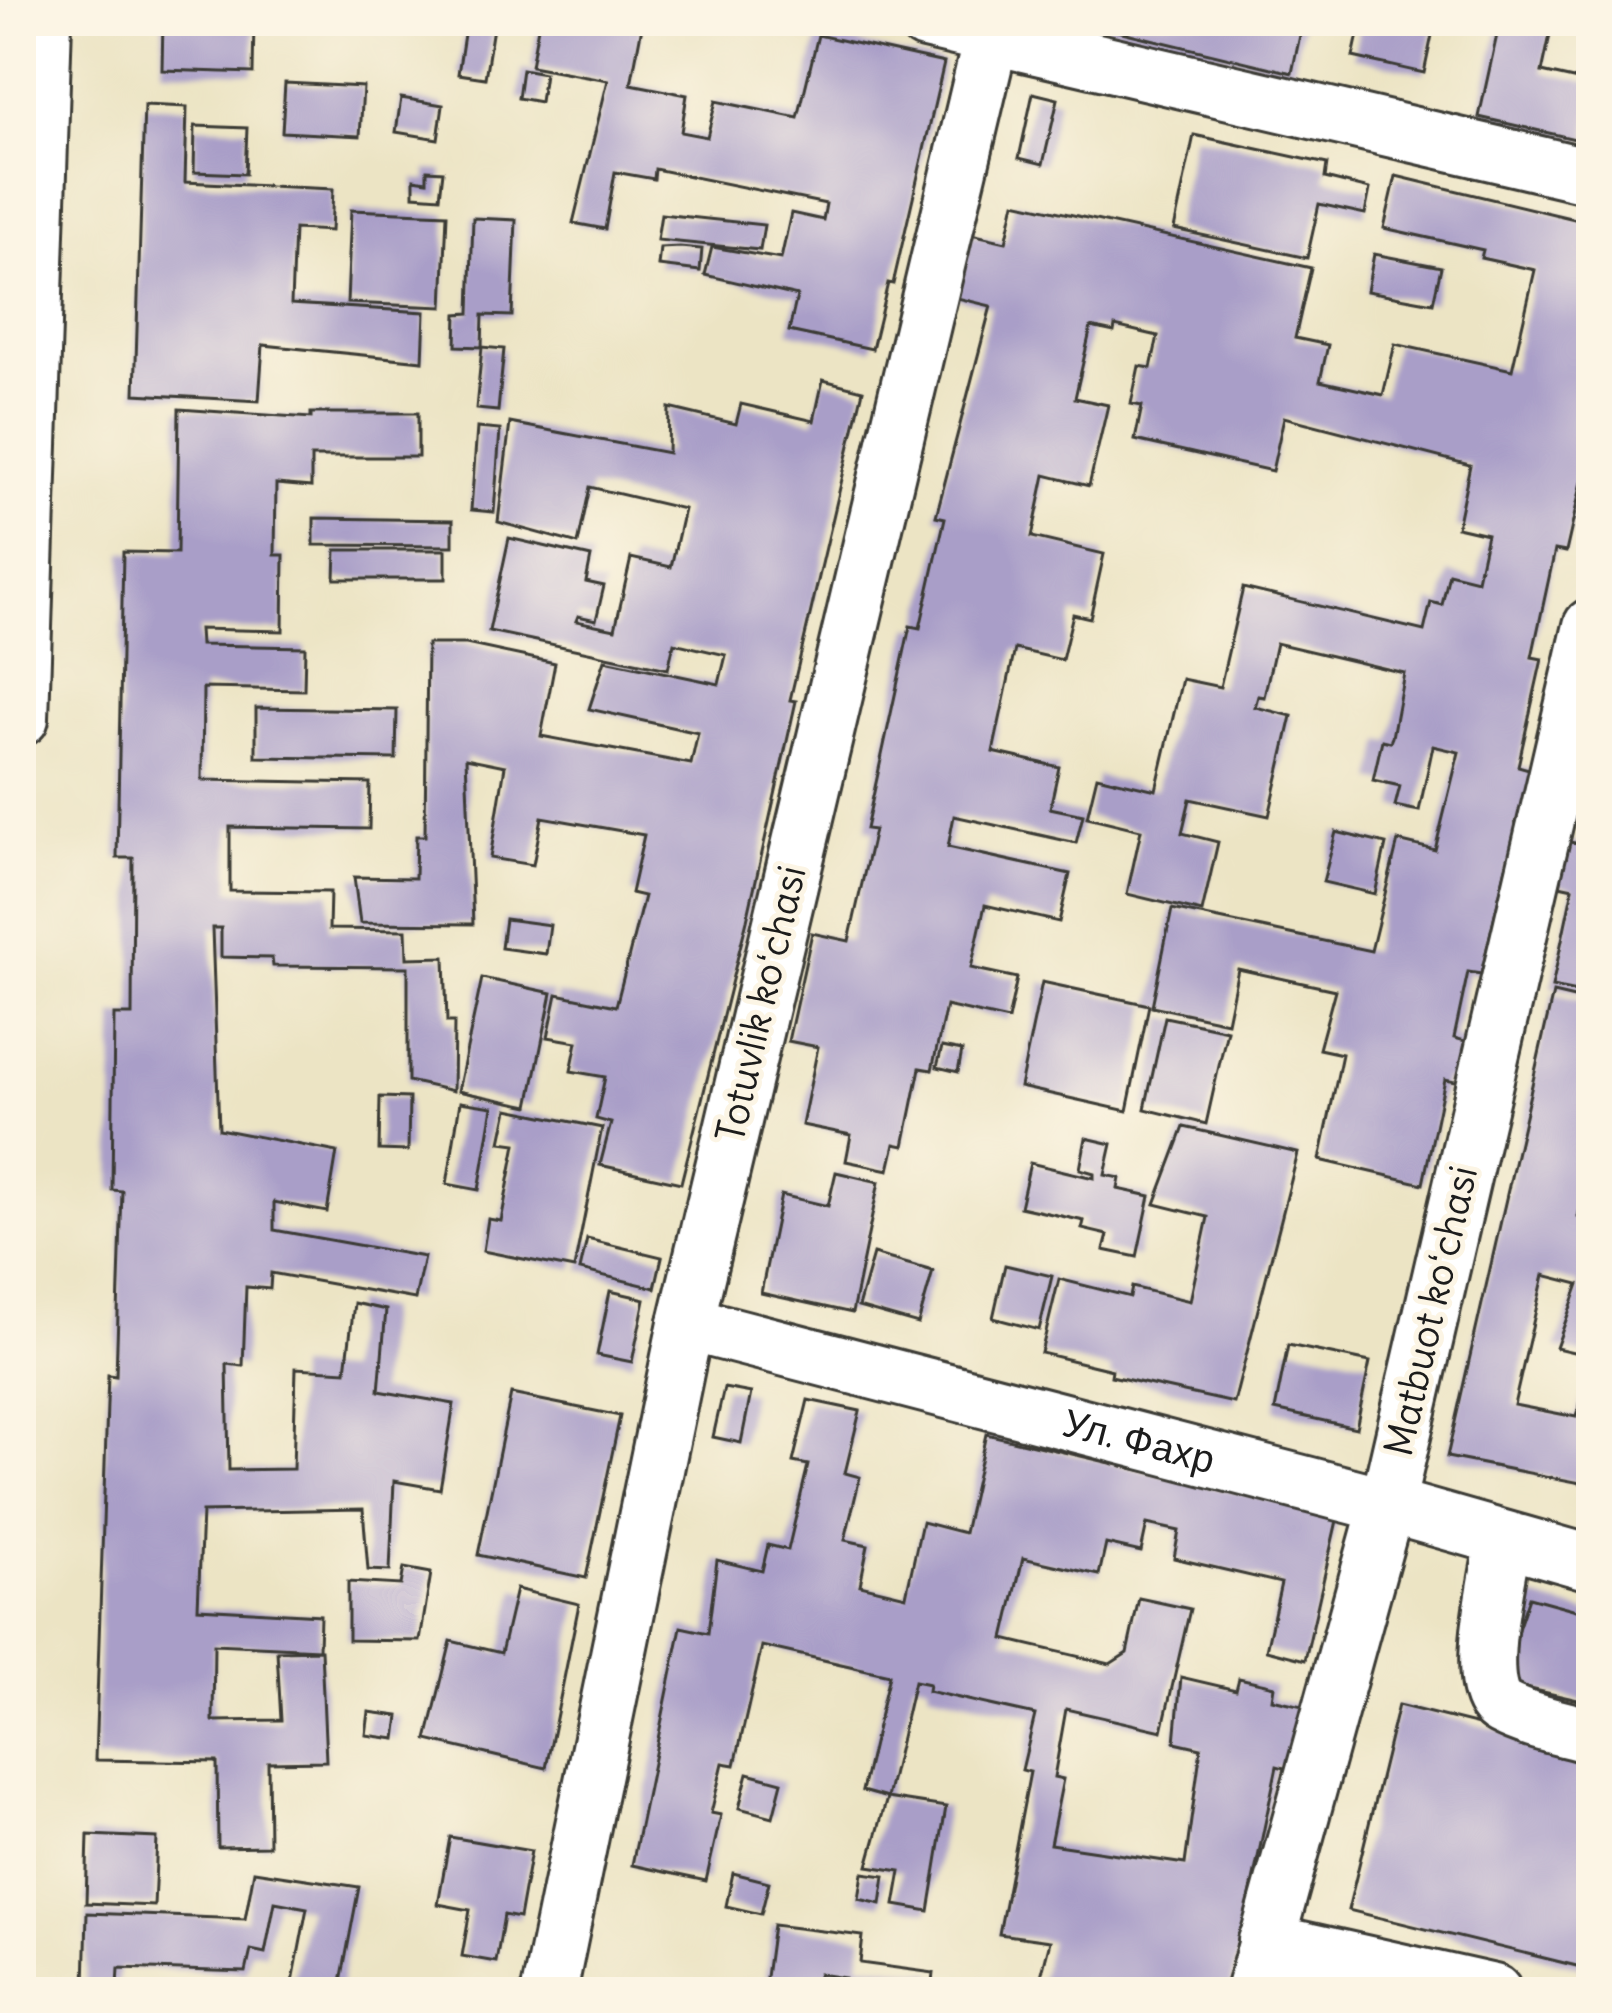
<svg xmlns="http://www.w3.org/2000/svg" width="1612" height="2013" font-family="Delius,sans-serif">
<rect width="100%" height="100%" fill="#fcf5e5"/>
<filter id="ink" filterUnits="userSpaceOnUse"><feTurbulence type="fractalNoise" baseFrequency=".00833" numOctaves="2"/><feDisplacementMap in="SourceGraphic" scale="24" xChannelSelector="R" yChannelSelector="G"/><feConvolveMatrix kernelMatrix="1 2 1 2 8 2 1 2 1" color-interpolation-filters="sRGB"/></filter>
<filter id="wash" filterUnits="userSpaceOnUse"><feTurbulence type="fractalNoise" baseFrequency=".004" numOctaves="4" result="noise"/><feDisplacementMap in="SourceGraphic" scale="48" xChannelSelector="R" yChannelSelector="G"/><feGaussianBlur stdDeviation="2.7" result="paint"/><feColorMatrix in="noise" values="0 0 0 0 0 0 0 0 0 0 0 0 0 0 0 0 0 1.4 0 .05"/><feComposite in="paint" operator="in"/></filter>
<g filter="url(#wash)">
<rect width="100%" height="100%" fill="#ece4c4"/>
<g id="blocks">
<g fill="#a99ec8">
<path d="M163 21H254L253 73 162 70Z"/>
<path d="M466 21H494L485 78 458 74Z"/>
<path d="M539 21H643L631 84 687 95 681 132 707 137 716 101 798 118 818 35 944 63 893 284 888 283 872 349 789 331 797 296 705 275 712 247 781 259 791 213 823 220 826 204 655 169 654 179 615 172 605 229 573 223 608 80 531 66Z"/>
<path d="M1076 21H1303L1292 73Z"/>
<path d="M1361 21H1435L1424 73 1353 57Z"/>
<path d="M1500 21H1553L1542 72 1591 83 1588 142 1479 117Z"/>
<path d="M522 69 544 73 540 102 518 98Z"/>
<path d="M285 83 363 87 360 136 282 132Z"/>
<path d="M1033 93 1058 99 1043 164 1019 158Z"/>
<path d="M401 98 443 105 438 139 396 132Z"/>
<path d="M144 105 187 107 185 182 333 189 331 231 294 229 291 304 425 312 423 361 263 345 259 401 135 394Z"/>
<path d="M195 126 247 128 245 174 194 172Z"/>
<path d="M1194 135 1327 164 1325 178 1370 189 1365 214 1319 204 1307 258 1174 229Z"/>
<path d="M427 170 443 171 440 197 414 195V179L427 181Z"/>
<path d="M1396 176 1591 223V395L1581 440 1591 442 1566 552 1555 550 1532 657 1542 659 1518 766 1529 769 1537 782 1527 826 1516 824 1522 852 1506 867 1481 974 1468 972 1454 1038 1469 1042 1460 1082 1445 1079 1423 1184 1320 1160 1342 1054 1319 1049 1335 990 1238 969 1227 1022 1152 1006 1172 909 1371 951 1398 841 1435 850 1459 752 1433 746 1419 811 1395 806 1400 786 1373 780 1382 740 1390 742 1392 737 1404 673 1276 643 1264 697 1258 696 1255 707 1292 716 1269 816 1190 799 1182 833 1218 842 1202 912 1127 894 1141 830 1087 817 1097 776 1156 790 1182 679 1220 687 1243 588 1424 631 1431 602 1442 605 1449 573 1477 580 1487 534 1457 527 1470 465 1284 417 1272 471 1135 440 1142 406 1131 404 1139 366 1151 368 1158 336 1115 326 1114 332 1091 327 1075 398 1108 405 1089 486 1045 475 1032 537 1104 554 1090 618 1073 614 1062 660 1015 649 993 752 1059 767 1050 808 1083 815 1076 843 954 816 948 847 1070 874 1059 922 985 905 971 968 1017 978 1008 1020 946 1006 932 1070 920 1068 904 1146 895 1144 889 1170 846 1161 851 1135 802 1125 818 1047 788 1041 812 933 849 941 874 830 866 829 910 626 920 628 945 518 936 516 991 306 957 298 971 234 1006 242 1015 202 1311 268 1295 338 1328 345 1320 381 1383 395 1395 344 1512 370 1535 270 1481 258 1483 250 1384 228Z"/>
<path d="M351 210 447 214 443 307 347 303Z"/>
<path d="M661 214 764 225 760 250 657 240Z"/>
<path d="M473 218 516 220 512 316 483 315 482 347 456 346 457 314 470 313Z"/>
<path d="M680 247 702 249 700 271 658 266 660 248Z"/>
<path d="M1374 254 1441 267 1433 303 1367 291Z"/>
<path d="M482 347 504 349 498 411 476 409Z"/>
<path d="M823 380 863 390 790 700 796 701 747 920 681 1183 600 1165 611 1123 596 1119 605 1077 571 1071 577 1042 548 1037 557 994 616 1006 644 896 631 893 644 835 542 817 533 865 490 858 505 766 466 758 473 924 360 923 354 877 415 878 416 836H425L427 644H466L555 663 541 736 691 764 698 733 589 709 605 660 719 684 726 655 674 643 668 669 489 631 509 538 591 557 586 582 604 586 596 620 578 616 576 621 615 629 631 558 671 567 684 509 590 487 578 544 498 522 510 423 668 453 669 408 736 424 741 404 814 421Z"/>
<path d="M179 409 311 418V413H418V457H311V487L276 484 275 555H284L283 631 199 629 200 645 305 647 304 690 203 688 202 780 370 783 369 829 230 827V891L330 892 329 929 406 930 407 958 445 957 447 1022H454L453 1091 408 1081V967L273 966 272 958 221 957V928H212L219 1129 337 1152 327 1212 274 1202V1230L424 1257 415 1299 271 1273 270 1289 246 1287 243 1366 227 1364 229 1470 293 1469 296 1368 346 1371 354 1303 386 1310 379 1391 454 1404 440 1489 394 1481 390 1571 368 1570 363 1509 202 1512 198 1608 320 1615 319 1649 214 1644 213 1721 281 1720 277 1651 321 1650 326 1761 268 1762 269 1846 218 1847 217 1762 95 1760 108 1375 116 1376 122 1191 112 1190 114 1015H132L133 858H117L123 552 177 553Z"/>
<path d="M477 428 500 430 494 512 471 510Z"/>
<path d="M314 518 453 520V546L314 545Z"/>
<path d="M336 550H446V579H335Z"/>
<path d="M256 708 397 710 396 759 256 757Z"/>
<path d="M1336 832 1386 844 1375 894 1323 882Z"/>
<path d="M1559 840 1591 846V995L1552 987 1573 888 1550 883Z"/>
<path d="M505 919 550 925 546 954 501 948Z"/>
<path d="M482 978 552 993 529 1106 458 1091Z"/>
<path d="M1042 982 1149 1005 1127 1111 1020 1087Z"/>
<path d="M1553 993 1591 1002V1157L1578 1217 1591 1220V1356L1556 1348 1579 1284 1544 1275 1514 1405 1576 1417 1591 1366V1485L1447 1457Z"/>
<path d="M1165 1017 1227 1030 1206 1124 1145 1109Z"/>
<path d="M942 1047 962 1051 958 1072 937 1067Z"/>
<path d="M380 1097 409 1098 408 1151 379 1150Z"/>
<path d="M460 1102 493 1107 479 1190 447 1184Z"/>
<path d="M508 1109 602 1128 574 1269 483 1251 488 1219 501 1221 516 1144 501 1142Z"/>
<path d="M1184 1127 1298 1153 1234 1403 1111 1376 1112 1370 1041 1353 1059 1279 1130 1297 1132 1287 1190 1301 1208 1217 1155 1204Z"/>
<path d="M1086 1138 1112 1144 1105 1175 1120 1178 1118 1189 1150 1196 1137 1257 1104 1250 1108 1235 1082 1229 1084 1221 1020 1207 1030 1163 1094 1178V1173L1080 1169Z"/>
<path d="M836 1172 879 1182 852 1313 761 1293 781 1195 828 1206Z"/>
<path d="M587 1239 662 1257 655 1288 580 1270Z"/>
<path d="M873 1254 933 1271 918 1324 858 1307Z"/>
<path d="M1005 1265 1052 1276 1039 1330 993 1318Z"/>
<path d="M610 1291 645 1299 632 1362 597 1355Z"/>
<path d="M1288 1345 1370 1362 1356 1428 1275 1410Z"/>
<path d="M724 1388 751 1393 741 1443 713 1437Z"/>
<path d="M511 1394 620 1416 586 1578 478 1555Z"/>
<path d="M808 1400 860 1411 845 1473 860 1477 845 1540 868 1545 860 1585 906 1596 922 1522 964 1533 986 1434 1338 1516 1305 1660 1266 1650 1281 1583 1174 1558 1179 1531 1147 1524 1141 1552 1106 1544 1099 1575 1023 1558 1004 1639 1110 1664 1127 1653 1139 1598 1190 1609 1162 1731 1066 1709 1054 1777 1063 1779 1050 1844 1185 1864 1201 1748 1175 1742 1181 1677 1236 1690 1239 1678 1274 1686 1272 1699 1316 1709 1300 1772 1277 1766 1230 1992H1037L1050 1941 999 1934 1030 1772 1022 1770 1035 1715 928 1691 929 1684 914 1681 887 1798 862 1791 889 1675 762 1646 735 1765 723 1763 711 1813 721 1815 706 1881 632 1865 681 1627 708 1633 717 1560 762 1571 768 1545 788 1550 808 1465 793 1462Z"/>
<path d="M404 1568 431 1573 420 1641 348 1640V1582L401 1585Z"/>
<path d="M516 1589 579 1604 546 1768 427 1740 451 1641 501 1653Z"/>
<path d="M1529 1597 1591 1614V1703L1500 1682Z"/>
<path d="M1398 1705 1591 1753 1589 1969 1348 1910Z"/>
<path d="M369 1712 399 1716 396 1739 366 1735Z"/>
<path d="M748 1773 782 1782 773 1817 739 1808Z"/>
<path d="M887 1798 946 1807 929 1911 895 1905 901 1871 868 1866Z"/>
<path d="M88 1835 157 1838 154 1906 86 1903Z"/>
<path d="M450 1837 531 1851 519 1918 504 1915 496 1962 462 1956 470 1910 438 1904Z"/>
<path d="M254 1871 359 1887 339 1992H291L307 1908 275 1902 265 1953 251 1950 246 1972 119 1968 118 1987H85L87 1913 245 1919Z"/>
<path d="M733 1873 769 1882 761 1914 726 1906Z"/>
<path d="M863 1873 885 1876 881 1904 859 1899Z"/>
<path d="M773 1925 863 1936 860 1963 934 1973 932 1992H843L845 1978 819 1974 816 1992H764Z"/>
</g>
</g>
</g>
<g filter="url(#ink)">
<use href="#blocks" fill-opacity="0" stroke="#3b3a35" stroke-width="3"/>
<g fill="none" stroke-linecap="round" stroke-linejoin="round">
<defs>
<g id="minor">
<path d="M925 21 1591 176"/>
<path d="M21 718 44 21"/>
<path id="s1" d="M686 1323 1387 1505 1591 1563"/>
<path d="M1504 1539C1499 1573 1470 1691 1502 1708 1528 1722 1563 1728 1591 1736"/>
<path d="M1266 1941 1494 1992"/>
<path d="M549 1992 686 1323 995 21"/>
<path d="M1253 1992 1387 1505 1591 626"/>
</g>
</defs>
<use href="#minor" stroke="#3b3a35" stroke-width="60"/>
<use href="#minor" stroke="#fff" stroke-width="54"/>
</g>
</g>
<g text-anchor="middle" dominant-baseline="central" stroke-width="10" stroke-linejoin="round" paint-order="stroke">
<g font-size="39" fill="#1c1c1c" stroke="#fcf5e5">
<text transform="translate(761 1004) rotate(-77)">Totuvlik koʻchasi</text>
<text transform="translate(1431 1311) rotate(-77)">Matbuot koʻchasi</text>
<text stroke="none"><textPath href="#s1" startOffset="468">Ул. Фахр</textPath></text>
</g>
</g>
<rect width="1612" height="2013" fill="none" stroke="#fcf5e5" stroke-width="72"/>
</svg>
